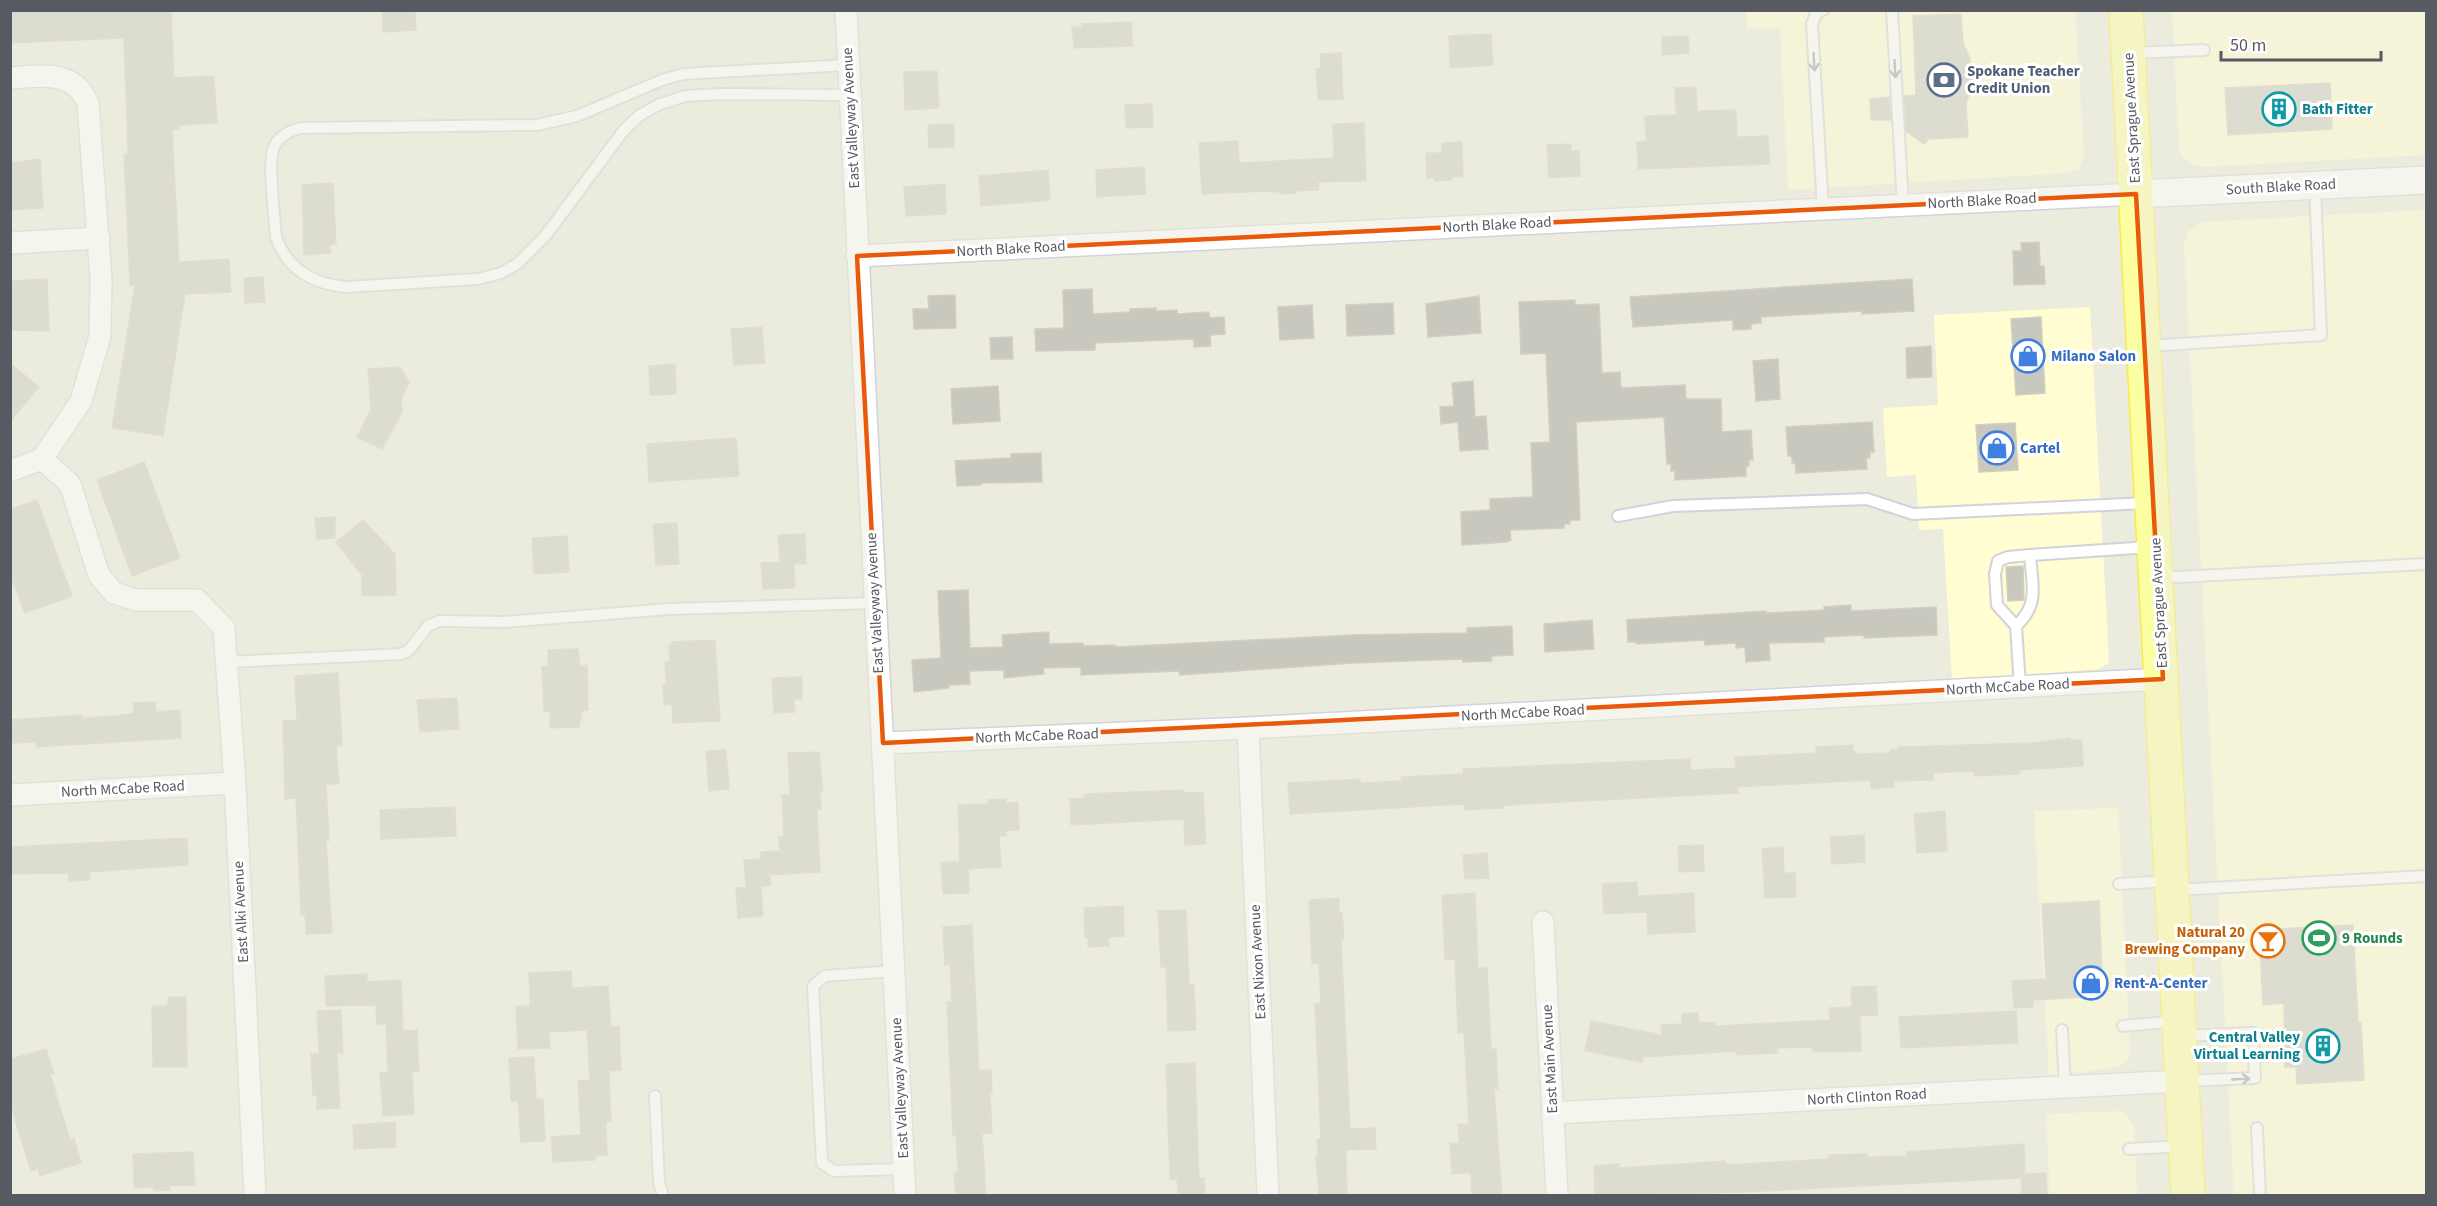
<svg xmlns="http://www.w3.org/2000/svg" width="2437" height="1206" font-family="'Source Sans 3',sans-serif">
<rect width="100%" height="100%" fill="#ececde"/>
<g fill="#fffdd1">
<path d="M1746 11H2075L2084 156 2079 169 2065 173 1788 190 1780 28 1747 29Z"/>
<path d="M2172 11H2426V155L2203 167 2194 165 2183 157 2179 150Z"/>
<path d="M2426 210V1195H2234L2184 243 2188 232 2202 222Z"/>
<path d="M2090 307 2109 662 2100 669 1952 681 1943 529 1919 530 1916 475 1887 477 1883 408 1938 405 1934 315Z"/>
<path d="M2118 808 2130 1051 2127 1061 2117 1067 2049 1076 2034 811Z"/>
<path d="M2123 1111 2134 1126 2137 1195H2050L2046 1114Z"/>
</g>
<g fill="#c9c8be" stroke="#d1cfbd" stroke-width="1.5">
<path d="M10 10H171L174 78 214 76 217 123 179 125V129H172L179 262 229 259 231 292 185 294 163 436 112 428 135 285H130L124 154H128L124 38 10 43Z"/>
<path d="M382 10H415L416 30 383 32Z"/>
<path d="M1961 14 1963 43 1969 56 1973 71 1972 88 1966 103 1968 137 1929 139 1924 144 1906 131 1904 96 1916 95 1913 16Z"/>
<path d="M1131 22 1133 46 1074 48 1072 27H1082V24Z"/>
<path d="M1491 34 1493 65 1450 68 1449 36Z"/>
<path d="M1688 36 1689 53 1662 55V37Z"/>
<path d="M1341 53 1343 99 1318 100 1316 69H1321L1320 54Z"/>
<path d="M937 71 939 108 905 110 904 72Z"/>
<path d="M2330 83 2332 129 2228 135 2225 88Z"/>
<path d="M1696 87 1697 111 1736 110 1737 137 1768 136 1770 164 1638 169 1637 142 1646 141 1645 116 1676 115 1675 88Z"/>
<path d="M1889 97 1891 120H1871L1870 99Z"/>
<path d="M1152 104 1153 127 1126 128 1125 105Z"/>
<path d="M1364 123 1366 181 1318 182 1319 190 1296 191V193L1280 194V192L1268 191 1202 194 1199 143 1238 141 1239 163 1334 158 1333 124Z"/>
<path d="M954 124V147L929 148 928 125Z"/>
<path d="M1462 142 1463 177H1451V180L1435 181V178H1427L1426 153H1442V143Z"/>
<path d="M1571 144V151H1579L1580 176 1549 178 1547 145Z"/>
<path d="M40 159 43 208 10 210V163Z"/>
<path d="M1144 167 1146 194 1097 197 1096 170Z"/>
<path d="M1048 170 1050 200 981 206 979 176Z"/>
<path d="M333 183 336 244 330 245V253L304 255 302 185Z"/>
<path d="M945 184 946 214 906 216 904 187Z"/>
<path d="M2039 242 2040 266H2044L2045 284 2014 285 2013 251H2022L2021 243Z"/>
<path d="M263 277 265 302 245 303 244 278Z"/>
<path d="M47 279 49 331 10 330V281Z"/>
<path d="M1912 279 1914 311 1862 314V311L1761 317V323L1751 324V329L1733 330V320L1633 327 1630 297Z"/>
<path d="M1092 289 1093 314 1130 312V309L1156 308V311L1177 310V314L1209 312 1210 318 1224 317 1225 334 1210 335 1211 346 1194 347V339L1095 343V350L1036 351 1035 329 1064 328 1063 290Z"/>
<path d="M955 295 956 328 914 329 913 309H929L928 296Z"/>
<path d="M1479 296 1481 333 1428 337 1426 304Z"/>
<path d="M1575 300V305L1599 304 1602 373 1620 372 1621 388 1685 385 1686 399H1721L1722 432 1751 430 1753 460H1749V466H1746V476L1675 480V471H1671V464H1667L1664 417 1576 422 1580 520H1570V524H1564V528L1510 530 1511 540 1507 542 1462 545 1461 512 1490 510V499L1533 497 1531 443 1550 442 1546 353 1521 354 1519 302Z"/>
<path d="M1393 303 1394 334 1347 336 1346 305Z"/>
<path d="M1312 305 1314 338 1280 340 1278 307Z"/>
<path d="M2041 317 2045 393 2016 395 2011 319Z"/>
<path d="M762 327 765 363 734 365 731 329Z"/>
<path d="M1012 337 1013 359H991L990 338Z"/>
<path d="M1931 346 1932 377 1907 378 1906 348Z"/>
<path d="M1778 359 1780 399 1756 401 1753 361Z"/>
<path d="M10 363 39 387 10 421Z"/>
<path d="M675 364 676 394 650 395 649 366Z"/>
<path d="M400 367 409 382 401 400 402 412 382 449 357 437 371 409 368 369Z"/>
<path d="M1473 381 1475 417 1486 416 1488 449 1460 451 1458 422 1441 424 1440 407 1454 406 1452 383Z"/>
<path d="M998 386 1000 421 953 424 951 389Z"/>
<path d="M1872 422 1874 452H1870V458H1866L1867 469 1796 473 1795 463H1792V456H1788L1786 427Z"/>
<path d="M2015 423 2018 470 1979 472 1976 425Z"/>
<path d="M736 438 739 476 649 482 647 444Z"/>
<path d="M1041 453 1042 482 981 483V485L957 486 955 461 1011 458V454Z"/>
<path d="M144 462 180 558 132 576 97 480Z"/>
<path d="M37 500 72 596 25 613 10 574V509Z"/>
<path d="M335 517V538L317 539 315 518Z"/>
<path d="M363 520 395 554 396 595 362 596V575L336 542Z"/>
<path d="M677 523 679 564 656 565 653 524Z"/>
<path d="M805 534 806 564H794L795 588 763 589 761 563 780 562 778 535Z"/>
<path d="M567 536 569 572 534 574 532 538Z"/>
<path d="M2023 566 2024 600 2008 601 2006 567Z"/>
<path d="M968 590 970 648 1003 647 1002 635 1049 632V644L1083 643V646L1115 645V647L1352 635 1467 633V628L1512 626 1513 655 1491 656 1492 661 1463 662V659L1353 663 1180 675 1179 671 1081 675V667L1043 668 1044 674 1004 678V670L969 671 970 684 949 685V688L914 692 912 660 941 658 938 591Z"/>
<path d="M1851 605V611L1936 607 1937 635 1864 638V635L1824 637V642L1769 643 1770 660 1746 662 1745 647 1736 648V643L1705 645 1704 640 1637 644V642H1628L1627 620 1766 611 1767 613 1824 610V607Z"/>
<path d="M1592 620 1594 649 1545 652 1544 624Z"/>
<path d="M715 640 720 721 673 723 672 704 664 705 663 685H666L665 662H670L669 645 672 644V642Z"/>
<path d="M578 649 580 666 587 665 588 710 582 711 579 727 550 728V711L544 712 542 667 548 666V650Z"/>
<path d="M338 673 342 745 336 746 339 784H326L329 841H326L332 933 306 934 305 915H301L296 798 285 799 283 721 297 720 295 676Z"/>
<path d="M802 677V699H794L795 712 774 713 772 678Z"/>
<path d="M457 698 459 729 420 732 417 700Z"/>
<path d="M155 702 156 712 180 710 181 738 37 747 36 742 10 743V720L82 715V718L116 716 134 713 133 703Z"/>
<path d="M2070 738V740H2082L2083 766 2019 770V774L1974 776V771L1933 773V780L1894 781V787L1871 789V780L1737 787 1738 793 1524 804 1503 806V808L1464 810V804L1290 814 1288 783 1360 779V783L1402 781 1401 777 1463 774V769L1690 759 1691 770 1736 768 1735 757 1816 753V747L1853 745V751H1856V754L1890 753V750H1898V747L2032 743Z"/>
<path d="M726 750 729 789 709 791 706 751Z"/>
<path d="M819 752 823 791H820L821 809 817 810 820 872 770 875 771 886H761L763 916 738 918 736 888 756 887H746L744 860 761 859V852L780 851 779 837H784L782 795H790L788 753Z"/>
<path d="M1184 790V793L1203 792 1206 844 1185 845 1184 819 1071 825 1070 799 1085 798V794Z"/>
<path d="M1006 799V803L1018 802 1019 830 1006 831V836H999L1001 867 968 869 969 893 943 894 941 862H960L958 805 988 804V800Z"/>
<path d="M455 807 456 836 381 839 380 810Z"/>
<path d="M1945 811 1947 851 1917 853 1914 814Z"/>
<path d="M1864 835 1865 862 1832 864 1830 837Z"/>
<path d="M187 838 188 865 89 872 90 880 69 881 68 873 10 874V847Z"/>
<path d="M1703 845 1704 871 1679 872 1678 846Z"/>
<path d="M1783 847 1784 873H1795L1796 897 1765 898 1762 849Z"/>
<path d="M1487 853 1489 878 1465 879 1463 855Z"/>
<path d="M1637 882 1638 896 1694 893 1695 932 1648 934 1647 912 1604 914 1602 884Z"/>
<path d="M1475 893 1478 968H1487L1491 1049H1496L1498 1089H1494L1502 1195 1472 1196 1471 1173 1452 1174 1450 1143H1459L1458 1124H1469L1464 1033H1458L1455 959 1445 960 1442 895Z"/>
<path d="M1339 898V912H1342L1344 939H1341L1350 1129 1375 1128 1376 1149 1346 1150 1347 1195 1319 1196 1316 1155H1318L1317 1140 1321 1139 1315 1004H1321L1319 963H1312L1309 900Z"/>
<path d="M2099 901 2103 996 2033 1000V1007L2014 1008 2012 981 2046 979 2042 904Z"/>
<path d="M1123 906 1124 936 1108 937 1109 946 1088 947V938H1085L1084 908Z"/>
<path d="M1186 910 1189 985H1194L1196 1030 1168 1031 1166 967H1161L1158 911Z"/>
<path d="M972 925 979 1070H991L992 1092H990L992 1133 982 1134 986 1196H956L954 1172H958L956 1135H953L947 1002H952L950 964 945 965 943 927Z"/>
<path d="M2353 925 2358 1022H2361L2364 1080 2297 1084 2296 1067H2285L2284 1003 2263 1005 2259 930Z"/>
<path d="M571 971 572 988 608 986 611 1027 619 1026 621 1070 609 1071 611 1122H606L607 1155H595V1160L553 1162 551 1137 581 1135 578 1081 590 1080 587 1030 549 1032 550 1048 518 1049 516 1006H530L529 973Z"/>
<path d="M367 974V982L401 980 403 1031 417 1030 419 1072H412L414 1114 383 1116 380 1073H388L386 1024H377L376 1005 326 1006 325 976Z"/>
<path d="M1876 986 1878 1015 1860 1016 1861 1051 1813 1052V1047L1777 1048V1053L1737 1055V1051L1643 1057 1642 1062 1585 1051 1591 1021 1662 1035 1661 1025 1682 1024V1014L1698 1013 1699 1023 1715 1022V1026L1830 1020 1829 1008 1852 1007 1851 987Z"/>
<path d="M168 997H186L187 1067H153L152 1006H168Z"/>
<path d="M341 1010 343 1053H337L340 1108 317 1109V1096H313L311 1054H319L317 1011Z"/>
<path d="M2016 1011 2018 1043 1901 1048 1899 1017Z"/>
<path d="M46 1049 54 1074H50L70 1140 74 1138 81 1163 40 1176 38 1169 31 1171 10 1104V1059Z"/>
<path d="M534 1057 536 1099H543L545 1141 521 1142 518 1101H511L509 1058Z"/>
<path d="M1195 1063 1199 1178H1204L1205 1196H1178L1177 1179H1170L1166 1064Z"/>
<path d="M395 1122 396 1147 354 1149 353 1125Z"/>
<path d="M2024 1144 2025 1174 2046 1173 2047 1196H2022L2021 1178 1745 1192 1595 1196 1594 1166 1619 1164V1168L1725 1161 1726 1165 1828 1159V1155L1867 1154V1157L1907 1156V1152Z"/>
<path d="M193 1152 195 1185 169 1186 170 1190 154 1191 153 1187 134 1188 133 1154Z"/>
</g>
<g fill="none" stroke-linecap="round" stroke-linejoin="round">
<defs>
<g id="service">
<path d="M1892 10 1903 205"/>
<path d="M2132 53 2204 50"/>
<path d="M848 65 683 74 662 80 577 116 537 125 300 128C289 131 279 136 274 147 267 161 275 218 276 237 287 269 313 284 346 287L478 279 501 273 517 264 546 235 624 130 640 115 658 105 685 96 720 94 850 95"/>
<path d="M1823 209 1812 24 1817 12 1823 10"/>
<path d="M2148 346 2321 335 2315 186"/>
<path d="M1618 516 1673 506 1867 499 1913 514 2147 503"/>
<path d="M2158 578 2426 564"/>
<path d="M2016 626 1997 605 1995 574 1998 561 2008 557 2030 555"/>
<path d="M227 662 401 654 409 650 428 626 439 621 504 622 669 609 875 603"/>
<path d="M2020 686 2016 626C2040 604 2032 585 2030 555L2150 547"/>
<path d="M2119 884 2169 881"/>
<path d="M2175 890 2426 876"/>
<path d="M894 971 825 976 813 986 822 1163 834 1171 904 1169"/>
<path d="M2123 1026 2177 1021"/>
<path d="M2062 1030 2065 1087"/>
<path d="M2182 1036 2253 1033 2255 1078 2185 1081"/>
<path d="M655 1096 659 1182 663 1196"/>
<path d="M2257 1128 2260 1196"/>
<path d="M2129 1149 2182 1146"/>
</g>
<g id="minor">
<path d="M846 10 905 1196"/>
<path d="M10 78C40 76 75 69 88 104L101 279 100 336 81 401 42 459 10 471"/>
<path d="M10 243 99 238"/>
<path d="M857 256 2136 194"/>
<path d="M42 459 70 484 99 575 114 593 136 600H197L224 628 235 783 255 1196"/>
<path d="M1248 728 1268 1196"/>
<path d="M883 743 1248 728 2163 679"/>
<path d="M10 795 235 783"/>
<path d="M1543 922 1557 1196"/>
<path d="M1552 1113 2182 1081"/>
</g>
<path id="tertiary" d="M2136 194 2426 180"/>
<path id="primary" d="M2126 10 2188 1196"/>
</defs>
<use href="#service" stroke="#d2d3da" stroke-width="14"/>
<use href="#minor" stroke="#d2d3da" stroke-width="24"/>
<use href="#tertiary" stroke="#d2d3da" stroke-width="30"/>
<use href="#primary" stroke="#fbeb49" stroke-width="36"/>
<use href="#service" stroke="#fff" stroke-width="10"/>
<use href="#minor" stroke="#fff" stroke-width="21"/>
<use href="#tertiary" stroke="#fff" stroke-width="27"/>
<use href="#primary" stroke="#fcffa1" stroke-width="33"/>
</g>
<defs><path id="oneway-shaft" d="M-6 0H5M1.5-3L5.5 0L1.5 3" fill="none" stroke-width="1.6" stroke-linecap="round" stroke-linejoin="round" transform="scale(1.5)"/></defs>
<g stroke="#9b9ca0">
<use href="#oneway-shaft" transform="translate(1814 62) rotate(87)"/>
<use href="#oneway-shaft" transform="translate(1895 69) rotate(87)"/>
<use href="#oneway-shaft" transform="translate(2241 1079) rotate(-3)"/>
</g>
<path d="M0 0H2437V1206H0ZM2136 194 2163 679 883 743 857 256Z" fill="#ececde" fill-opacity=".55" fill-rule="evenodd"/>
<path fill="none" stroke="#e8590c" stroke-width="4.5" stroke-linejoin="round" d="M2136 194 2163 679 883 743 857 256Z"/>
<defs>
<symbol id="bank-ring" viewBox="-11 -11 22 22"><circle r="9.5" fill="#fff" stroke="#5c6f8a" stroke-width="1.5"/><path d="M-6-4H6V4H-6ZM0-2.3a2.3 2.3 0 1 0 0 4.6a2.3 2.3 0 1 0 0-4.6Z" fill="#5c6f8a"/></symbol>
<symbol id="building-ring" viewBox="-11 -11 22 22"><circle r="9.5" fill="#fff" stroke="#0f9aa8" stroke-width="1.5"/><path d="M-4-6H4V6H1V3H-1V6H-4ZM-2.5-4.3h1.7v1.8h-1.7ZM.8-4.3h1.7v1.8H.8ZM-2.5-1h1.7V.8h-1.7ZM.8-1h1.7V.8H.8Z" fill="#0f9aa8"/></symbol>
<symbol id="shop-ring" viewBox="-11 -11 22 22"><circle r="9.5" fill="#fff" stroke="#3f7fe0" stroke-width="1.5"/><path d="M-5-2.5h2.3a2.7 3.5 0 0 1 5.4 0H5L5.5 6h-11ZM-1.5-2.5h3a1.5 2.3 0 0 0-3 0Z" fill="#3f7fe0"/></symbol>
<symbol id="stadium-ring" viewBox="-11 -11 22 22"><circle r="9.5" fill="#fff" stroke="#2e9e5b" stroke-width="1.5"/><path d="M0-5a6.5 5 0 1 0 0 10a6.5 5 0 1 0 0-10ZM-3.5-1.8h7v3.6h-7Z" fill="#2e9e5b"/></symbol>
<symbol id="bar-ring" viewBox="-11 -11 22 22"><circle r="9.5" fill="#fff" stroke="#e8710a" stroke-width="1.5"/><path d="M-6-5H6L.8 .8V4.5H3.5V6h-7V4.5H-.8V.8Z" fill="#e8710a"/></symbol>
</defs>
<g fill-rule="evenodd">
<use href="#bank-ring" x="1925" y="61" width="38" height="38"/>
<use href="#building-ring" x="2260" y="90" width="38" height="38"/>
<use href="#shop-ring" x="2009" y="337" width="38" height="38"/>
<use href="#shop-ring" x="1978" y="429" width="38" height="38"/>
<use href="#stadium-ring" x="2300" y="919" width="38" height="38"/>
<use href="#bar-ring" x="2249" y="922" width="38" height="38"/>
<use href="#shop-ring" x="2072" y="964" width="38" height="38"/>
<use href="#building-ring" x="2304" y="1027" width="38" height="38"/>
</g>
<g text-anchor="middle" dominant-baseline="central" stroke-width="6" stroke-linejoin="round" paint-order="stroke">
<g font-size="15" font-weight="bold" fill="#4e5e75" stroke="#fff" text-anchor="start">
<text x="1967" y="71">Spokane Teacher<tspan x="1967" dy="17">Credit Union</tspan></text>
</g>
<g font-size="15" font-weight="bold" fill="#0d838f" stroke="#fff" text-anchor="start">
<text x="2302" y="109">Bath Fitter</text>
<text x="2300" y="1037" text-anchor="end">Central Valley<tspan x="2300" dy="17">Virtual Learning</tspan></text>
</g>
<g font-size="15" fill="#585a61" stroke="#fff">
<text transform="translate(851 118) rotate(-93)">East Valleyway Avenue</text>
<text transform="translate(2132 118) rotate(-93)">East Sprague Avenue</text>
<text transform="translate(2281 187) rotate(-3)">South Blake Road</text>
<text transform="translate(1982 201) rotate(-3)">North Blake Road</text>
<text transform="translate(1497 225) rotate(-3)">North Blake Road</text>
<text transform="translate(1011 249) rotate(-3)">North Blake Road</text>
<text transform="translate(875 603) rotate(-93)">East Valleyway Avenue</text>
<text transform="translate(2159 603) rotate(-93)">East Sprague Avenue</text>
<text transform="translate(2008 687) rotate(-3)">North McCabe Road</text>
<text transform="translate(1523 713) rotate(-3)">North McCabe Road</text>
<text transform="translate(1037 736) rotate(-2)">North McCabe Road</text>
<text transform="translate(123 789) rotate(-3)">North McCabe Road</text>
<text transform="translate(241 912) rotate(-93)">East Alki Avenue</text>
<text transform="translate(1258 962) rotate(-93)">East Nixon Avenue</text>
<text transform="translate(1550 1059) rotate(-93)">East Main Avenue</text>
<text transform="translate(900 1088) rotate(-93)">East Valleyway Avenue</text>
<text transform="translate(1867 1097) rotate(-3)">North Clinton Road</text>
</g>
<g font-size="15" font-weight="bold" fill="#366cbe" stroke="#fff" text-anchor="start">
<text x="2051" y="356">Milano Salon</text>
<text x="2020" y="448">Cartel</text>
<text x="2114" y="983">Rent-A-Center</text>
</g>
<g font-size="15" font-weight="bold" fill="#c56008" stroke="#fff" text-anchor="end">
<text x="2245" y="932">Natural 20<tspan x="2245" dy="17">Brewing Company</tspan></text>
</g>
<g font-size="15" font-weight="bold" fill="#27864d" stroke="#fff" text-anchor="start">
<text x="2342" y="938">9 Rounds</text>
</g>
</g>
<rect width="2437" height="1206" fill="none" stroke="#585a61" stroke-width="24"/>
<path d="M2221 51v9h160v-9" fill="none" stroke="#585a61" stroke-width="3"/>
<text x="2230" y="51" font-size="18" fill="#585a61" stroke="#ffffff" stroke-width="4.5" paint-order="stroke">50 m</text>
</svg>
